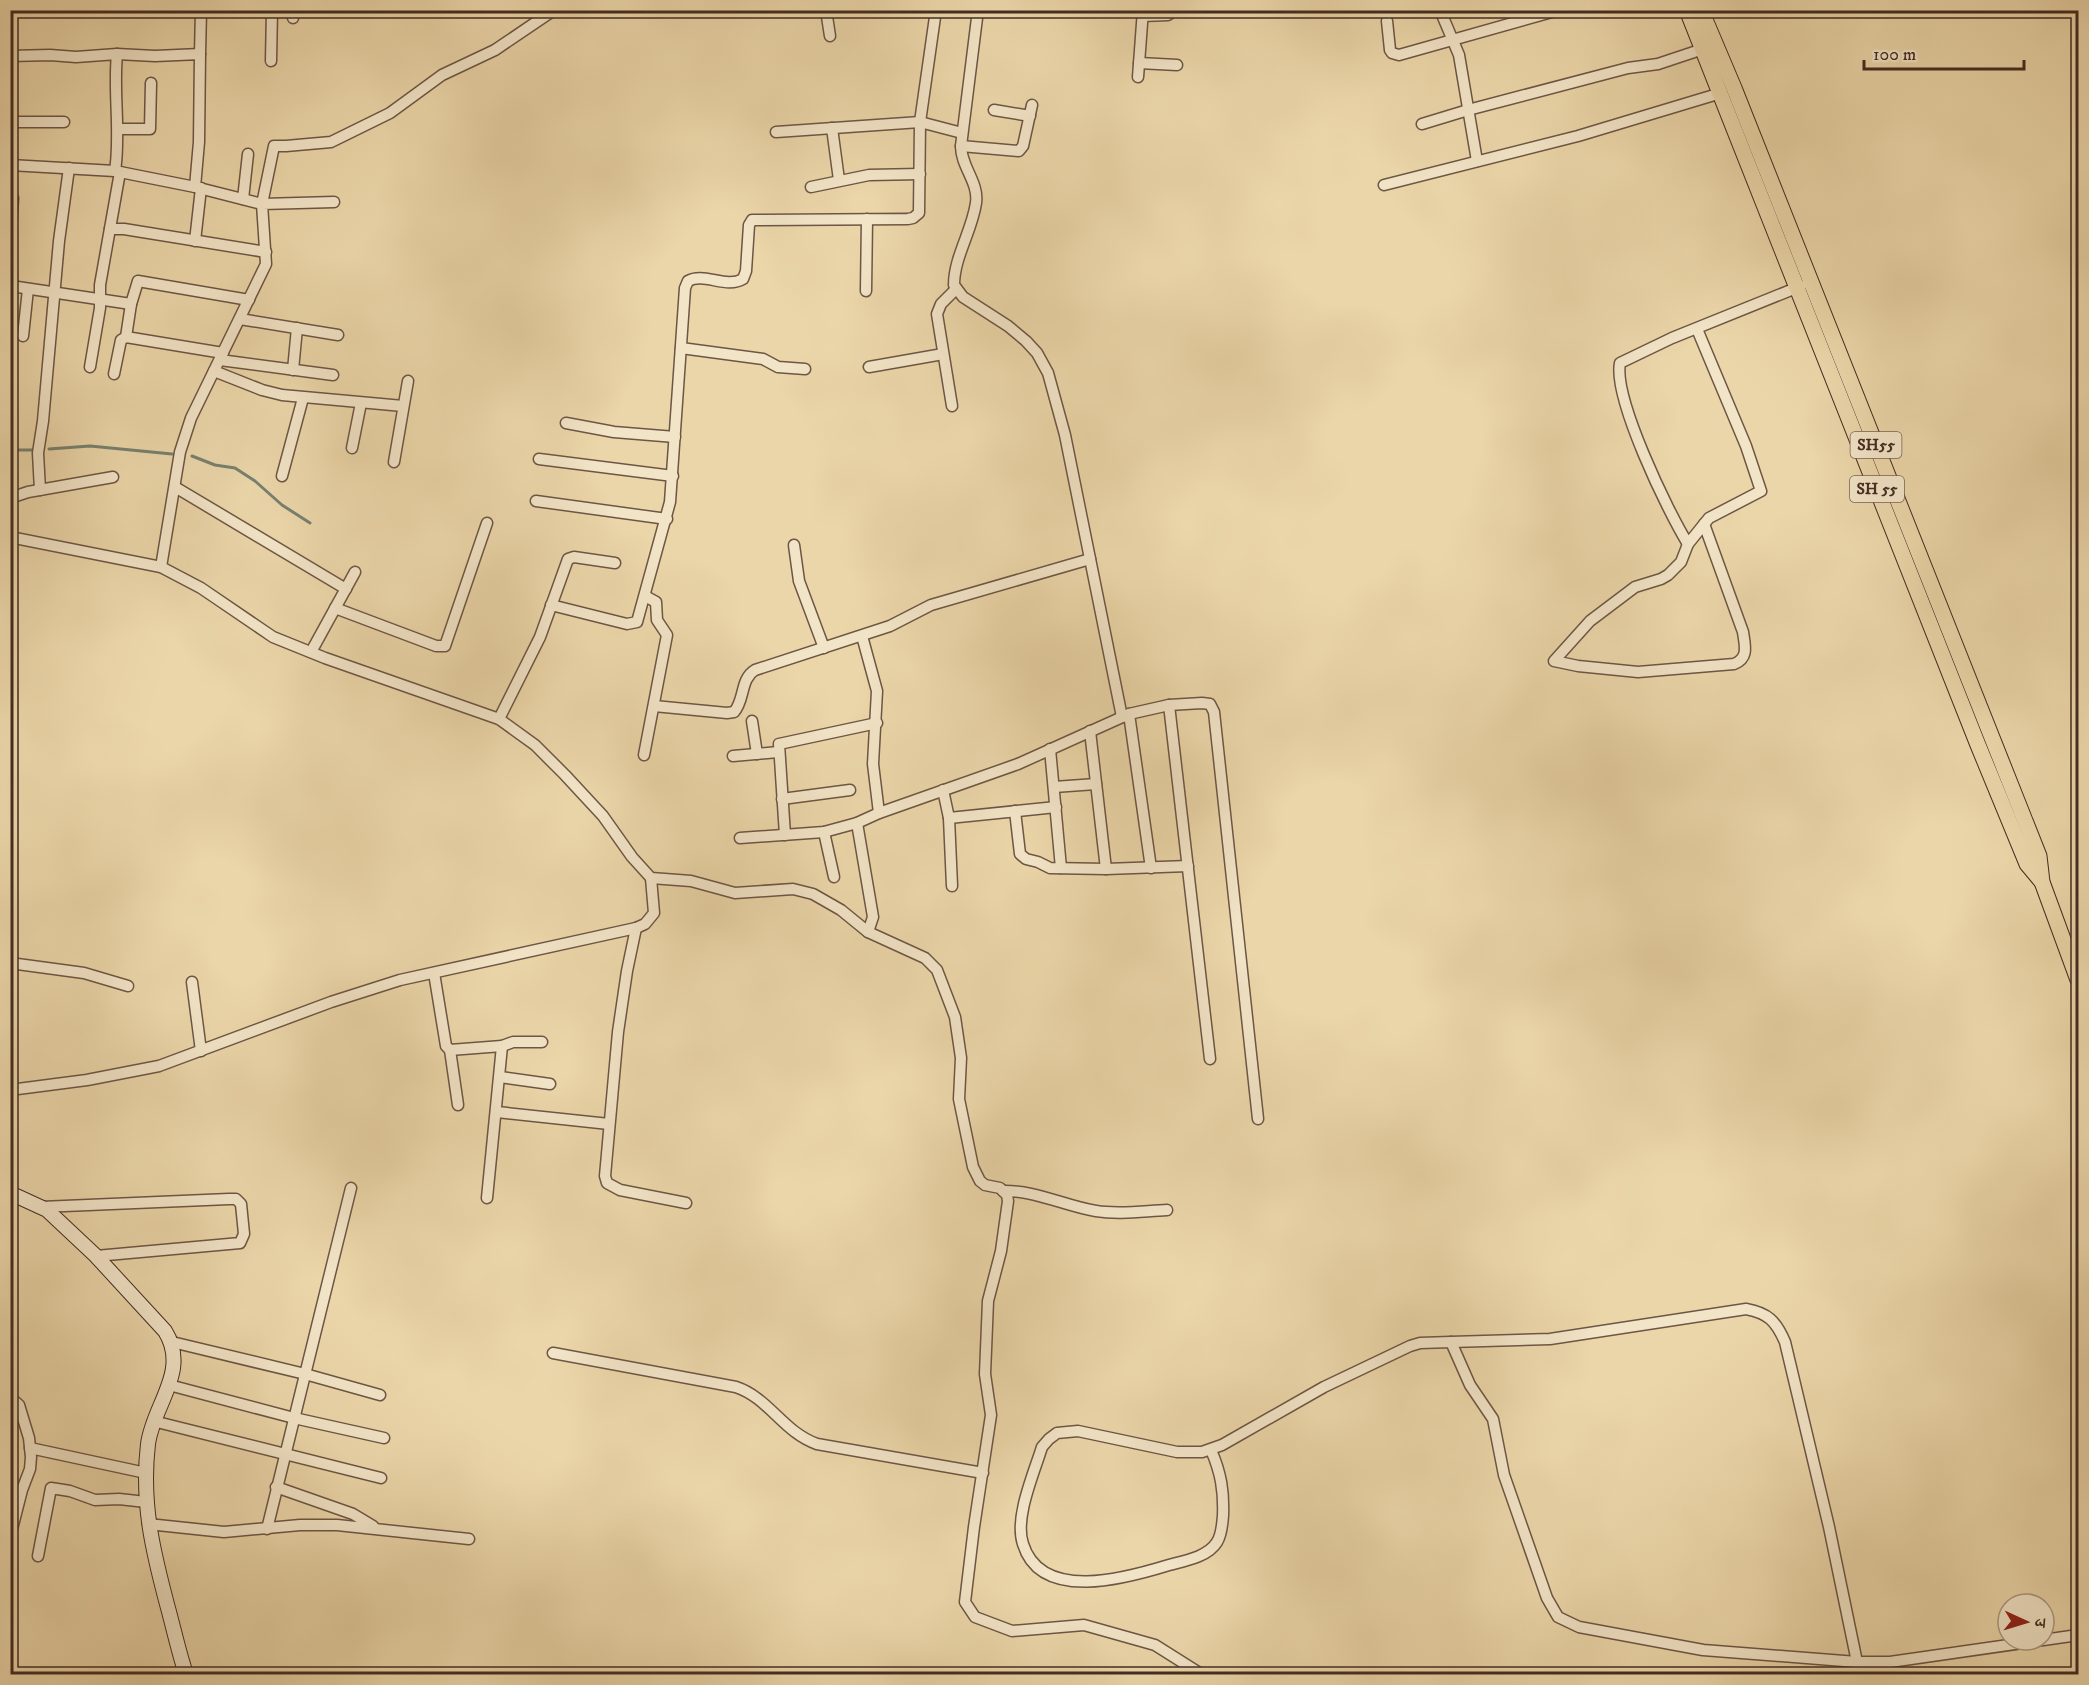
<svg xmlns="http://www.w3.org/2000/svg" width="2089" height="1685" font-family="'IM FELL DW Pica','Noto Serif Devanagari',serif">
<rect width="100%" height="100%" fill="#ebd6a9"/>
<filter id="stains"><feTurbulence type="fractalNoise" baseFrequency=".00333" numOctaves="4"/><feColorMatrix values="0 0 0 0 .2 0 0 0 0 .09 0 0 0 0 .02 0 0 0 .5 -.17"/></filter>
<radialGradient id="worn" r=".72"><stop offset=".6" stop-color="#630" stop-opacity="0"/><stop offset="1" stop-color="#630" stop-opacity=".3"/></radialGradient>
<g fill="none" stroke-linecap="round" stroke-linejoin="round">
<g stroke="#778170" stroke-width="3">
<path d="M49 449 90 446 172 454"/>
<path d="M10 450H33"/>
<path d="M192 456 215 465 235 468 255 481 282 505 310 523"/>
</g>
<defs>
<g id="street">
<path d="M826 10 830 36"/>
<path d="M978 10 961 146C961 167 979 182 976 203 972 231 954 257 954 285L963 297 1008 326 1026 341 1037 353 1048 373 1065 435 1122 717"/>
<path d="M1440 10 1459 55 1477 161"/>
<path d="M1142 16 1168 15 1174 10"/>
<path d="M293 18V10"/>
<path d="M1387 21 1390 50 1392 53 1399 55 1559 10"/>
<path d="M117 54 155 56 200 54 199 142 195 187"/>
<path d="M200 54 201 10"/>
<path d="M10 56 50 55 76 57 117 54C113 93 121 132 115 171"/>
<path d="M271 61 272 10"/>
<path d="M1139 63 1177 65"/>
<path d="M1138 77 1143 10"/>
<path d="M994 110 1030 116"/>
<path d="M10 122H64"/>
<path d="M1422 124 1468 110 1628 68 1658 64 1703 49"/>
<path d="M832 128 839 180"/>
<path d="M118 129H150L151 83"/>
<path d="M776 132 920 122 962 133"/>
<path d="M961 146 1019 151 1023 146 1032 105"/>
<path d="M10 165 115 171 195 187 262 204 274 146H286L331 142 390 113 442 75 495 50 554 10"/>
<path d="M1384 185 1578 136 1721 93"/>
<path d="M811 187 869 175 920 174"/>
<path d="M243 199 248 154"/>
<path d="M110 229H124L266 252"/>
<path d="M195 241 201 188"/>
<path d="M10 245 13 198"/>
<path d="M10 281 11 286 131 304 138 281 249 300"/>
<path d="M866 291 867 219"/>
<path d="M240 319 338 335"/>
<path d="M1697 329 1746 446 1761 491 1709 518 1688 544C1668 512 1613 398 1620 363L1672 338 1801 286"/>
<path d="M23 336 28 289"/>
<path d="M126 337 223 353"/>
<path d="M681 348 763 359 778 367 805 369"/>
<path d="M220 360 333 375"/>
<path d="M90 367 100 308V285L120 172"/>
<path d="M869 367 943 354"/>
<path d="M293 370 297 328"/>
<path d="M214 371 262 390 282 395 403 406"/>
<path d="M114 374 121 340 126 337 131 304"/>
<path d="M952 406 937 314 941 304 956 289"/>
<path d="M566 423 614 432 675 437"/>
<path d="M352 448 361 403"/>
<path d="M539 459 673 476"/>
<path d="M394 462 408 381"/>
<path d="M282 476 303 398"/>
<path d="M175 487 346 589"/>
<path d="M40 490 38 453 43 421 59 241 69 168"/>
<path d="M10 498 28 492 113 477"/>
<path d="M536 501 667 519"/>
<path d="M10 537 161 567 201 588 273 637 325 658 499 719 535 745 565 775 603 816 632 857 651 878 691 881 735 893 793 889 813 894 841 910 868 932 925 958 937 970 955 1017 961 1058 959 1099 973 1167 980 1181 985 1185 1000 1188 1007 1195 1008 1201 1001 1251 988 1301 985 1374 991 1415 974 1527 965 1602 975 1617 1012 1631 1084 1625 1155 1645 1201 1674"/>
<path d="M1688 544 1681 562 1668 575 1661 579 1635 587 1590 621 1554 661 1578 666 1638 672 1734 664C1749 658 1745 646 1743 632L1704 524"/>
<path d="M794 545 799 581 824 648"/>
<path d="M161 567 180 452 191 418 266 264 262 204 334 202"/>
<path d="M551 605 627 624 637 622 670 502 685 288 688 281C704 272 726 289 743 279L746 271 749 225 752 220 908 219 913 218 919 213 920 122 936 10"/>
<path d="M335 608 436 646H445L487 523"/>
<path d="M862 636 877 691 873 764 879 813"/>
<path d="M311 652 355 572"/>
<path d="M1169 705 1210 1059"/>
<path d="M654 706 727 713 734 712C745 700 740 679 755 670L890 626 931 605 1090 559"/>
<path d="M1129 714 1151 868"/>
<path d="M499 719 540 637 568 559 574 557 615 563"/>
<path d="M752 721 757 754"/>
<path d="M1090 731 1106 869"/>
<path d="M1050 749 1061 868"/>
<path d="M644 755 667 635 657 620 656 602 645 596"/>
<path d="M733 756 778 752"/>
<path d="M1054 787 1096 784"/>
<path d="M943 790 949 818 952 886"/>
<path d="M782 799 850 790"/>
<path d="M1015 811 1020 854 1026 859 1038 862 1050 868 1106 869 1188 866"/>
<path d="M949 818 1056 807"/>
<path d="M824 832 834 877"/>
<path d="M785 835 779 744 877 723"/>
<path d="M740 838 824 832 857 823"/>
<path d="M636 928 627 971 618 1032 605 1176 607 1183 620 1190 686 1203"/>
<path d="M868 932 873 917 872 911 857 823 879 813 1018 764 1129 714 1169 705 1202 703 1210 704 1214 712 1258 1119"/>
<path d="M10 963 84 973 128 986"/>
<path d="M434 973 446 1046 450 1050 502 1046 487 1198"/>
<path d="M192 982 201 1051"/>
<path d="M502 1046 513 1042H542"/>
<path d="M450 1050 458 1105"/>
<path d="M500 1077 550 1084"/>
<path d="M10 1090 87 1080 159 1066 331 1002 400 980 636 928 645 924 654 913 651 878"/>
<path d="M497 1112 609 1124"/>
<path d="M1003 1191C1035 1190 1065 1206 1096 1211 1119 1215 1144 1211 1167 1210"/>
<path d="M41 1207 229 1199H236L241 1204 244 1234 240 1243 96 1256"/>
<path d="M172 1342 305 1374 380 1395"/>
<path d="M1451 1342 1550 1339 1746 1309C1768 1313 1776 1321 1785 1342L1829 1527 1857 1662H1890L2078 1635"/>
<path d="M553 1353 736 1387C769 1398 783 1432 817 1444L983 1473"/>
<path d="M169 1385 294 1418 384 1438"/>
<path d="M10 1397 19 1405 29 1438 31 1457 30 1469 22 1490 10 1537"/>
<path d="M153 1421 381 1478"/>
<path d="M30 1448 146 1473"/>
<path d="M1211 1450C1221 1473 1224 1491 1223 1516 1222 1525 1222 1534 1217 1542 1208 1557 1184 1561 1169 1565 1127 1578 1041 1603 1023 1544 1014 1518 1034 1473 1042 1447L1049 1439 1057 1433 1078 1431 1177 1452H1202L1222 1445 1324 1387 1410 1346 1420 1343 1451 1342 1470 1385 1493 1419 1504 1475 1547 1598 1558 1617 1579 1627 1703 1650 1857 1662"/>
<path d="M276 1487 353 1514 373 1526"/>
<path d="M148 1524 224 1532 300 1525H337L469 1539"/>
<path d="M267 1529 351 1188"/>
<path d="M38 1556 51 1488 70 1491 95 1500 119 1499 146 1502"/>
</g>
<path id="secondary" d="M10 1193 47 1210 96 1256 165 1331C190 1371 153 1405 148 1444 141 1503 153 1552 168 1608 174 1630 179 1653 186 1674"/>
<g id="primary">
<path d="M1687 10 1978 745 2027 864 2042 882"/>
<path d="M1701 10 1734 88 2039 856 2042 882 2078 980"/>
</g>
</defs>
<use href="#street" stroke="#6d5644" stroke-width="13"/>
<use href="#secondary" stroke="#432c22" stroke-width="16"/>
<use href="#primary" stroke="#432c22" stroke-width="17"/>
<use href="#street" stroke="#f2e4c7" stroke-width="10"/>
<use href="#secondary" stroke="#f2e4c7" stroke-width="14"/>
<use href="#primary" stroke="#ebd6a9" stroke-width="15"/>
</g>
<g text-anchor="middle" dominant-baseline="central" stroke-width="5" stroke-linejoin="round" paint-order="stroke">
<g fill="#f2e4c7" stroke="#786354" stroke-width="1.5">
<rect x="1850.5" y="432" width="51" height="26" rx="4.5"/>
<rect x="1850" y="476" width="54" height="26" rx="4.5"/>
</g>
<g font-size="16" font-weight="bold" fill="#432c22">
<text x="1876" y="445">SH55</text>
<text x="1877" y="489">SH 55</text>
</g>
</g>
<rect width="2089" height="1685" fill="none" stroke="#ebd6a9" stroke-width="36"/>
<rect x="12" y="12" width="2065" height="1661" fill="none" stroke="#432c22" stroke-width="3"/>
<rect x="18" y="18" width="2053" height="1649" fill="none" stroke="#432c22" stroke-width="1.5"/>
<g transform="translate(2026 1622) rotate(94)"><circle r="28" fill="#f2e4c7" stroke="#ac9a85" stroke-width="1.5"/>
<path d="M0-4.5L10 22L0 15L-10 22Z" fill="#8f2418"/>
<text y="-9" font-size="16" font-weight="bold" text-anchor="middle" fill="#432c22">उ</text>
</g>
<path d="M1864 60v9h160v-9" fill="none" stroke="#432c22" stroke-width="3"/>
<text x="1873" y="60" font-size="18" fill="#432c22" stroke="#f2e4c7" stroke-width="4.5" paint-order="stroke">100 m</text>
<rect width="100%" height="100%" filter="url(#stains)"/>
<rect width="100%" height="100%" fill="url(#worn)"/>
</svg>
